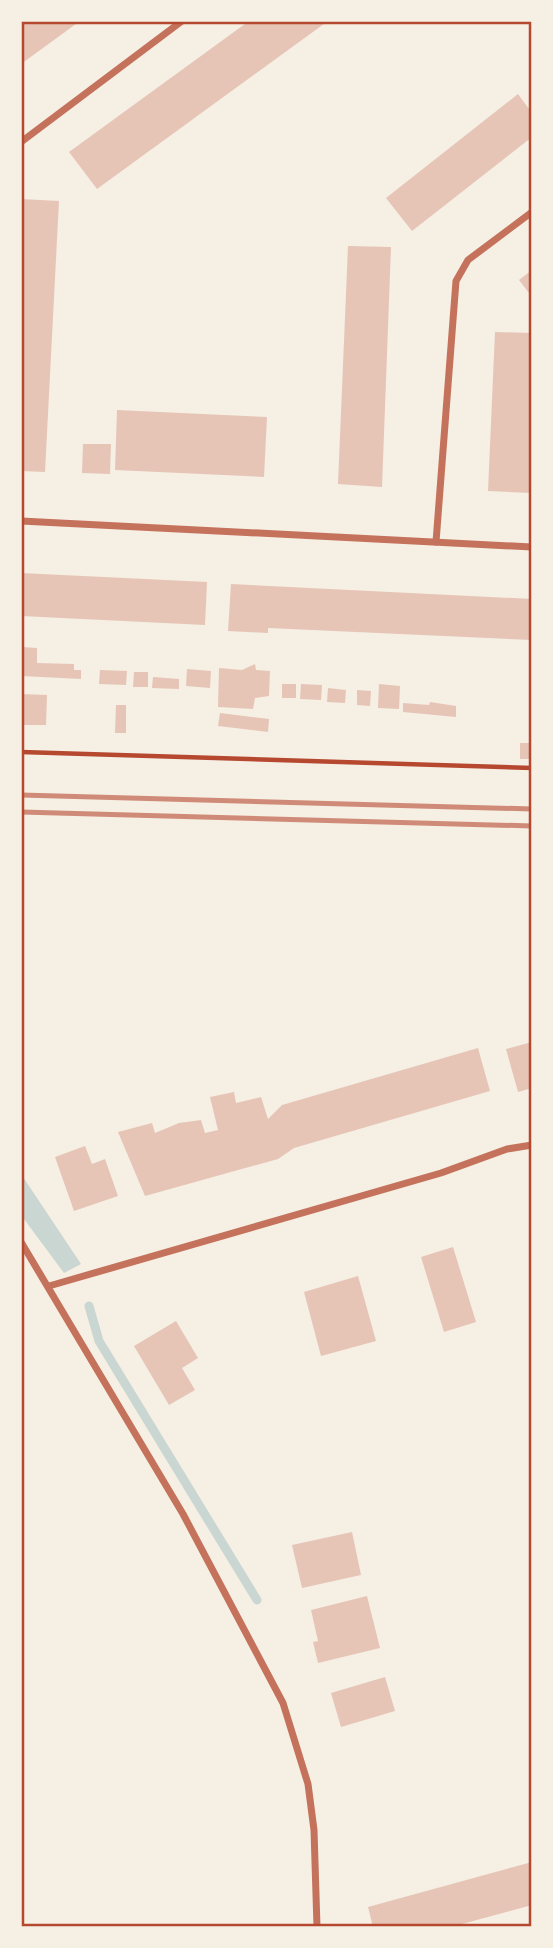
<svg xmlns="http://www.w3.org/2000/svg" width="553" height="1948" font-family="'Roboto Condensed',sans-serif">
<rect width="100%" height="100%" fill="#f6efe4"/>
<path fill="#c9d6d2" d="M21 1174 81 1264 64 1273 21 1215Z"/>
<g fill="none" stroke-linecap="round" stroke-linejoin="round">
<path stroke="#c9d6d2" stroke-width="9" d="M89 1306 99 1341 257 1600"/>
</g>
<g fill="#e6c5b7">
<path d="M21 21H80L21 64Z"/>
<path d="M249 21H328L97 189 69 152Z"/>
<path d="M518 94 532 113V137L412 231 386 198Z"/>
<path d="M21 199 59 201 45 472 21 471Z"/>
<path d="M348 246 391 247 382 487 338 484Z"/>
<path d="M532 270V297L519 280Z"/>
<path d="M495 332 532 333V493L488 491Z"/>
<path d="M117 410 267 417 264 477 115 470Z"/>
<path d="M83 444H111L110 474 82 473Z"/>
<path d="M21 573 207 582 205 625 21 616Z"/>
<path d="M231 584 532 599V640L268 628V633L228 631Z"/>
<path d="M22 647 37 648V663L74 664V670H81V679L21 676Z"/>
<path d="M255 664 256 670 270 671 269 696 255 698 253 709 218 707 219 668 242 670Z"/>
<path d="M187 669 211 671 210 688 186 686Z"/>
<path d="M100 670 127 671 126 685 99 684Z"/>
<path d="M134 672H148V687H133Z"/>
<path d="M153 677 179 679V689L152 688Z"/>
<rect x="282" y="684" width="14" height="14"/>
<path d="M301 684 322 685 321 700 300 699Z"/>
<path d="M379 684 400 686 399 709 378 708Z"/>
<path d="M328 688 346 690 345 703 327 702Z"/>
<path d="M357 690 371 691 370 706 357 705Z"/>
<path d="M21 694 47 695 46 725H21Z"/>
<path d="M430 702 456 706V717L403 712V703L429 705Z"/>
<path d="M116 705H126V733H115Z"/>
<path d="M220 713 269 719 268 732 218 726Z"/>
<rect x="520" y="743" width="12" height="16"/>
<path d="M532 1042V1088L518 1092 506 1049Z"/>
<path d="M478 1048 490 1091 294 1148 278 1159 145 1196 118 1132 152 1123 155 1133 179 1123 201 1120 205 1133 218 1130 210 1097 234 1092 236 1103 261 1097 268 1119 282 1105Z"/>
<path d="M85 1146 92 1164 105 1159 118 1196 74 1211 55 1157Z"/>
<path d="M453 1247 476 1322 444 1332 421 1257Z"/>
<path d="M358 1276 376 1341 321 1356 304 1292Z"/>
<path d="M176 1321 198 1358 182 1368 195 1390 169 1405 134 1346Z"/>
<path d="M352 1532 361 1575 302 1588 292 1545Z"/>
<path d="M367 1596 380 1648 318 1663 313 1642 318 1641 311 1610Z"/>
<path d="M385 1677 395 1711 341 1727 331 1693Z"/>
<path d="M532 1862V1905L451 1927H373L368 1907Z"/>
</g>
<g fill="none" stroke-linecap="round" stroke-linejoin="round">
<path stroke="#b5482f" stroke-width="4.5" d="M21 752 532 768"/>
<g stroke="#c5725c" stroke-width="7">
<path d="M21 142 182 21"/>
<path d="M21 521 532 547"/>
<path d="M436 542 456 281 468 260 532 212"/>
<path d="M21 1242 183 1514 283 1703 308 1784 314 1830 317 1927"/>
<path d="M49 1286 441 1173 507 1149 532 1145"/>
</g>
<g stroke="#cf8b77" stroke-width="5">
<path d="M21 795 532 809"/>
<path d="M21 812 532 826"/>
</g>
</g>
<rect width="553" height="1948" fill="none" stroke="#f6efe4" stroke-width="46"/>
<rect x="23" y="23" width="507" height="1902" fill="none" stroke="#b5482f" stroke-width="2.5"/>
</svg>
